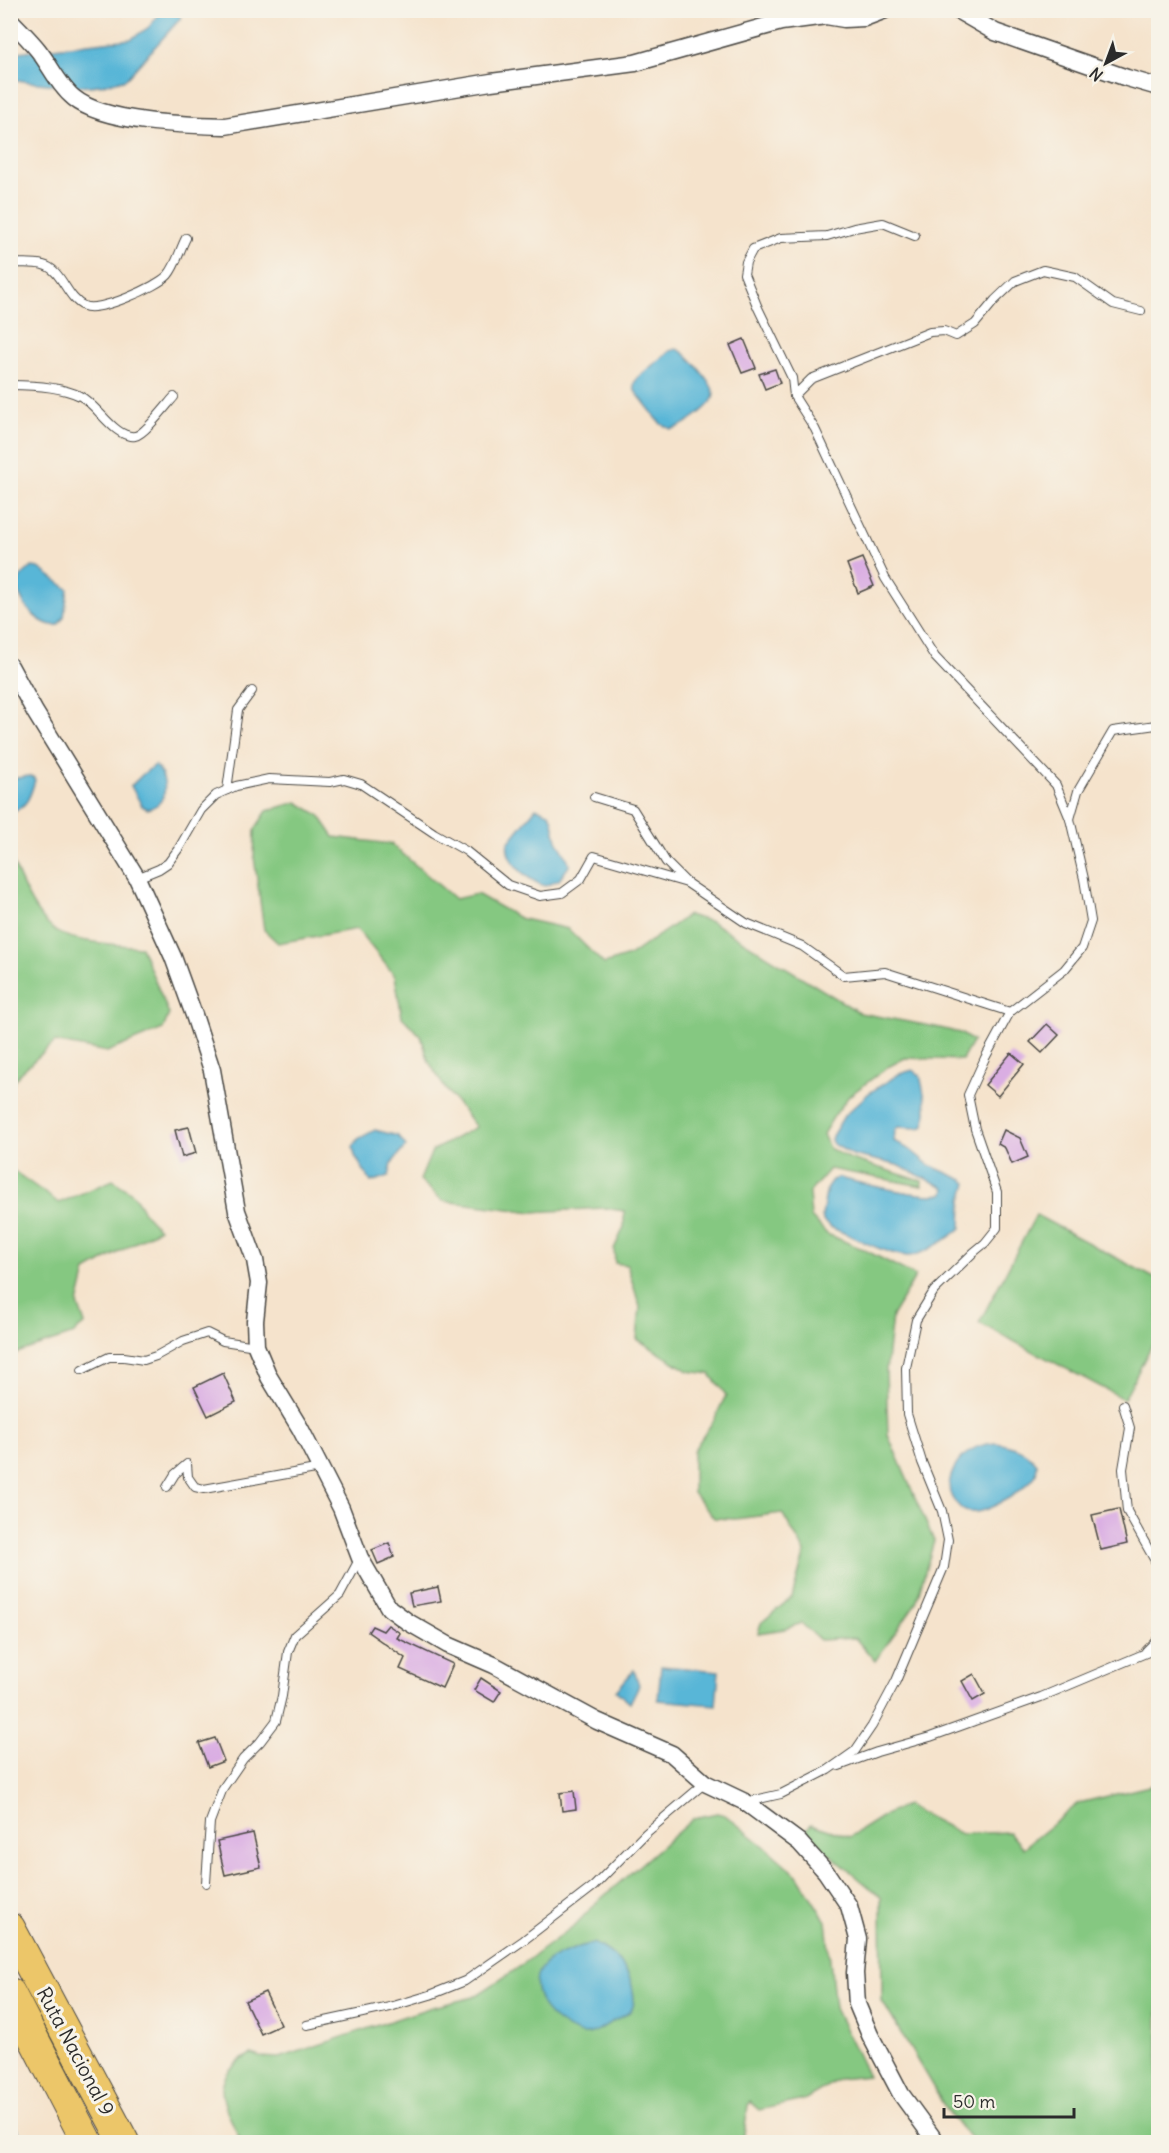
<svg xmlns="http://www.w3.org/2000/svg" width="1169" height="2153" font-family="Delius,sans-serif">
<rect width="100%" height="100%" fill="#f7f3e8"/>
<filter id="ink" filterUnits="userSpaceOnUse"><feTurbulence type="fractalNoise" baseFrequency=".0167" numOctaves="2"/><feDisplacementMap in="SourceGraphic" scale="12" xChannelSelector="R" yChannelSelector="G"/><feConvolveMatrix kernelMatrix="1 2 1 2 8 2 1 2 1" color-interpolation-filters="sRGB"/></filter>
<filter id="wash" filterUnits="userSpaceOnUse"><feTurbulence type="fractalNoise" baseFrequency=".008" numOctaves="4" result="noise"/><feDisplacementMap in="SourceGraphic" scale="24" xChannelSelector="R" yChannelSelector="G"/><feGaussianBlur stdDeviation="1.35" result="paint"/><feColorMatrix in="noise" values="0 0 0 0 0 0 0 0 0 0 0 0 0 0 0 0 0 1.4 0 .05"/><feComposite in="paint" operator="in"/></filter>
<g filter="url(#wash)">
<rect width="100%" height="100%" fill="#f5e3cc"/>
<g fill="#85c881" stroke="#587a56" stroke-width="1.5">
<path d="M297 802 319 815 334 837 391 844 455 899 477 894 519 918 568 929 604 964 629 956 688 915 712 922 860 1013 936 1027 960 1033 973 1041 962 1060 905 1058 888 1067 849 1096 834 1116 823 1134 829 1148 848 1158 922 1181V1186L830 1169 809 1193 811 1217 827 1234 865 1250 916 1276 892 1316 886 1371 888 1435 934 1541 916 1603 875 1661 855 1638 820 1640 801 1623 785 1629 758 1633 761 1623 792 1597 805 1552 782 1513 735 1519 714 1518 693 1493V1451L714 1420 726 1395 710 1374 688 1371 637 1339 640 1307 627 1265 615 1263 614 1249 624 1227V1211L604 1208 533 1212 443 1201 420 1180 432 1151 476 1127 445 1088 429 1062 421 1036 402 1017 395 976 357 929 278 943 264 930 254 857 255 829 267 811Z"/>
<path d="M11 858C22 883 32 912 54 930 69 942 121 945 141 947L169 1014 163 1029 107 1052 55 1042 20 1073 11 1086Z"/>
<path d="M11 1169 59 1203 113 1180 133 1194 146 1215 159 1229 86 1271 78 1304 85 1324 71 1335 11 1355Z"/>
<path d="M1036 1215 1158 1280V1333L1124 1399 979 1323Z"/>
<path d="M1158 1784V2142H974L949 2114 882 2001 881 1897 804 1833 811 1824 850 1837 883 1816 906 1805 961 1834 1009 1832 1023 1848 1079 1803Z"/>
<path d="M717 1813 725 1815 763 1845 797 1875 826 1921 835 2008 868 2076 839 2079 804 2100 759 2110 750 2102 748 2105 743 2142H241C225 2104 204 2079 251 2054L260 2057 280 2058 429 2008 474 1997 515 1970 576 1924 596 1903 694 1818Z"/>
</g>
<g fill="#59b6d7" stroke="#427081" stroke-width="1.5">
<path d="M162 11H181L180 19 126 79C89 92 49 85 11 79L10 53 131 39 149 27Z"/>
<path d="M676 349C686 351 714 384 714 395 713 406 682 428 671 429L661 424 635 391 634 384 637 378 670 351Z"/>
<path d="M32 567 39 568 68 589 64 617 58 625C42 629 13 600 19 581 20 575 27 571 32 567Z"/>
<path d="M155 765C169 780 169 804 147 809L142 806 131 786 143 774Z"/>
<path d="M29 776 33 777 35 780C31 794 27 809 11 811V779Z"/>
<path d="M536 808 549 813 552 818 557 840 568 860 569 866 559 880 545 886C529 881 504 861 508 843Z"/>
<path d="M913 1070 920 1075C923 1090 930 1112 923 1127L917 1128 898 1127 895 1130 894 1141 912 1151 929 1165 963 1180 967 1183 962 1200 961 1228C953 1236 919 1257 908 1256 887 1255 850 1235 830 1227L823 1221 822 1216 827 1187 832 1180 839 1178C857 1182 931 1201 944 1193L945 1189 942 1186 897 1165 853 1155 833 1144 831 1140 832 1136 844 1116 869 1093 899 1074Z"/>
<path d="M375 1130 398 1136 406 1146 392 1163 389 1176 371 1182 355 1156 353 1147 358 1139Z"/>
<path d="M996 1443C1013 1446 1026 1450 1037 1464L1036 1475C1026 1488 1010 1498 996 1505 989 1508 982 1512 974 1512 968 1513 962 1510 958 1505 940 1489 953 1463 970 1451 978 1445 987 1444 996 1443Z"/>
<path d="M661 1666 719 1671 716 1705 658 1700Z"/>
<path d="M634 1670 639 1685 630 1703 616 1691Z"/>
<path d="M594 1943C614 1953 630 1968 633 1991 634 1996 635 2003 632 2009 628 2015 619 2018 613 2021 604 2026 593 2035 584 2034 571 2033 549 2017 543 2006 528 1976 539 1962 568 1951 577 1948 585 1944 594 1943Z"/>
</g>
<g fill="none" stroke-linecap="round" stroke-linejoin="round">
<path stroke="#59b6d7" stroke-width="18" d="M10 2133 15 2142"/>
</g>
<g id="blocks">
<g fill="#daaee3">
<path d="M744 339 756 368 742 373 730 345Z"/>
<path d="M775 369 780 383 765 389 759 374Z"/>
<path d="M862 558 874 586 858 593 847 564Z"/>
<path d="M1047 1024 1059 1035 1042 1053 1030 1042Z"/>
<path d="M1011 1053 1024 1064 998 1096 985 1085Z"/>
<path d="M189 1127 196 1153 182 1157 175 1130Z"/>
<path d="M1004 1130 1020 1138 1028 1157 1012 1164 1005 1148 998 1144Z"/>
<path d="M223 1373 236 1402 208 1416 194 1387Z"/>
<path d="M1119 1509 1127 1544 1101 1550 1092 1515Z"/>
<path d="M389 1543 394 1557 378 1564 372 1550Z"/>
<path d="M438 1587 441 1601 412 1606 409 1593Z"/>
<path d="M388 1625 400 1633 397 1638 453 1664 442 1688 400 1669 405 1658 368 1632 372 1626 383 1631Z"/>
<path d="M974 1674 985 1694 973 1701 962 1681Z"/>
<path d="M481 1678 501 1691 494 1702 474 1690Z"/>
<path d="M215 1738 224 1761 208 1767 199 1743Z"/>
<path d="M574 1791 576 1809 562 1811 560 1793Z"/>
<path d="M253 1833 261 1867 225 1875 217 1841Z"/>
<path d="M265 1992 281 2025 261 2034 245 2001Z"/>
</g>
</g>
</g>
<g filter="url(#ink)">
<use href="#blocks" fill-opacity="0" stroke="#494743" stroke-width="1.5"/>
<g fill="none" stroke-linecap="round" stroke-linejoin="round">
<defs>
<g id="lane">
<path d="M10 263C21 264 33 262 43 265 62 269 66 298 84 306 98 313 157 287 168 275 176 266 180 249 186 238"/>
<path d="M10 385C32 385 60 386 80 396 97 404 115 439 135 436 144 435 166 406 174 397"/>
<path d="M794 396 811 379 930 332 944 331 956 336 975 324 995 300 1015 281 1043 270 1075 277 1113 304 1141 311"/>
<path d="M227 790 238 710 252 691"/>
<path d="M594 797 633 809 666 862 687 883 746 923 802 946 844 976 885 972 1010 1012"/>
<path d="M1070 819 1078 791 1113 731 1156 725"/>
<path d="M137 878 159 869 168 863 179 848 201 810 216 795 236 786 269 779 330 782 344 779 361 784 434 833 466 851 508 885 540 896 562 893 581 879 594 856 687 883"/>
<path d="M82 1370 109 1357H124L144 1360 156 1356 183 1341 207 1333 223 1341 256 1346"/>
<path d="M1123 1405 1130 1428 1123 1469 1127 1511 1158 1566"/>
<path d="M167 1487 175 1474 187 1464 188 1477 195 1487 204 1489 321 1468"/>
<path d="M1146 1651 1158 1639V1635"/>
<path d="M839 1766 877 1752 930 1737 1041 1697 1158 1648"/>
<path d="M746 1802 781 1794 828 1770 855 1751 872 1726 896 1681 944 1567 948 1540 942 1511 922 1462 907 1414 906 1368 916 1320 934 1291 974 1252 985 1243 997 1228V1192L975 1129 968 1095 985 1058 1010 1012 1064 970 1082 948 1091 921 1084 879 1070 819 1056 785 935 657 885 578 815 429 794 396 792 378 758 308 744 274 746 262 753 249 781 238 827 236 854 228 883 223 915 236"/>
<path d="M206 1883 210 1822 223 1788 243 1759 260 1742 276 1721 282 1696 288 1652 295 1635 340 1595 360 1558"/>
<path d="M307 2025 390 2007 430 1995 465 1981 524 1940 594 1886 646 1833 705 1783"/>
</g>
<g id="street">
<path d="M957 10 995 32 1127 78 1158 87"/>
<path d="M10 20C20 30 30 40 38 50 50 65 59 86 74 98 104 123 186 125 225 126L491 82 635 63 781 22 826 16 844 19 864 18 885 10"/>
<path d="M10 666 35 712 137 878 173 957 194 1015 212 1070 237 1211 255 1260 259 1283 255 1321 256 1346 269 1377 300 1428 341 1508 360 1558 389 1608 408 1622 448 1645 494 1665 597 1721 672 1754 705 1783 745 1802 799 1842 826 1872 849 1906 858 1939 855 1973 857 2004 870 2035 901 2094 936 2142"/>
</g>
<g id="highway">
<path d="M10 1928 124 2142"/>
<path d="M10 1993 87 2142"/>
</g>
</defs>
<use href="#lane" stroke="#494743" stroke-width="10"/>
<use href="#street" stroke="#494743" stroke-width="19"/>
<use href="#highway" stroke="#494743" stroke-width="32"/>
<use href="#lane" stroke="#fff" stroke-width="8"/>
<use href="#street" stroke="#fff" stroke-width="16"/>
<use href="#highway" stroke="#ecc669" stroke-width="30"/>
</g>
</g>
<g text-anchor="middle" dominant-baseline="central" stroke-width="6" stroke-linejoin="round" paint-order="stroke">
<g font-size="20" fill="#2b2b2b" stroke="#f7f3e8">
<text transform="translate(76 2051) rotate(62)">Ruta Nacional 9</text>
</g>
</g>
<rect width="1169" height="2153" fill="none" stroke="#f7f3e8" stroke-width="36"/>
<g transform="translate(1106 63) rotate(221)" stroke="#f7f3e8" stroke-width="4.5" paint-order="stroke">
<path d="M0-4.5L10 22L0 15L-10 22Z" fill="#2b2b2b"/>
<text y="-9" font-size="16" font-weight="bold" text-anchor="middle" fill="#2b2b2b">N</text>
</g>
<path d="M944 2108v9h130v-9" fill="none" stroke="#2b2b2b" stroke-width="3"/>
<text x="953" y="2108" font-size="18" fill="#2b2b2b" stroke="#f7f3e8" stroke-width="4.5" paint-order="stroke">50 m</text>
</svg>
